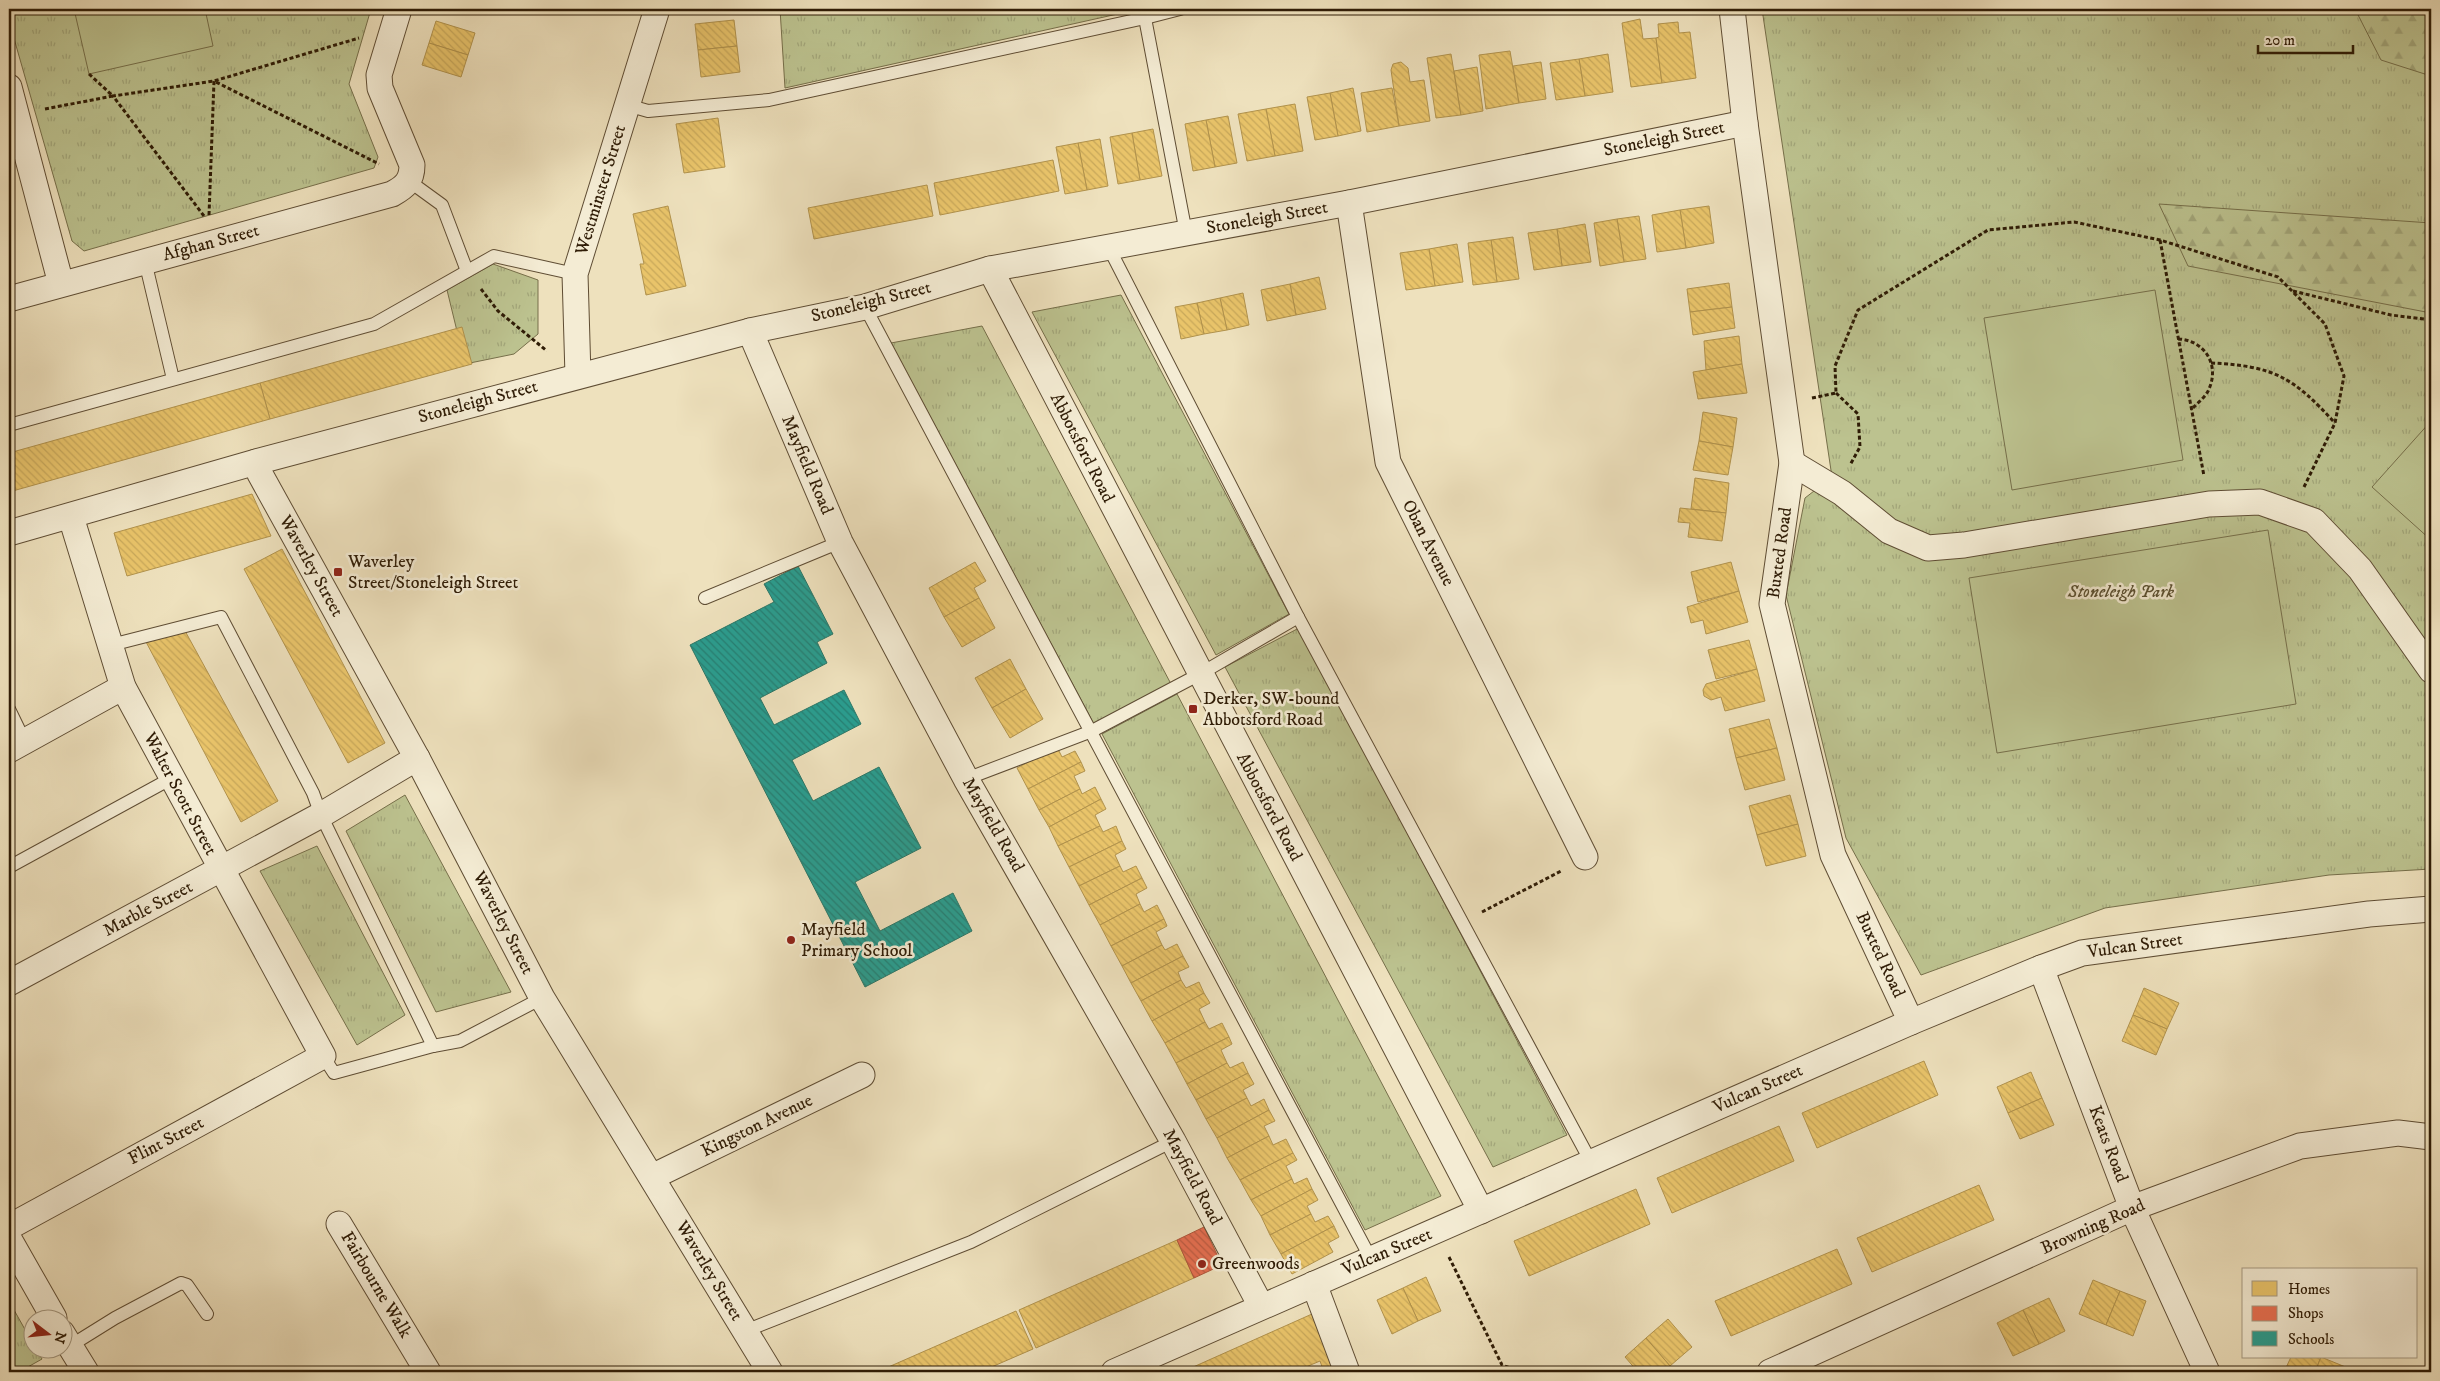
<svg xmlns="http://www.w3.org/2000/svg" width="2440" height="1381" font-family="'IM FELL DW Pica',serif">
<defs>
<pattern id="grass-tufts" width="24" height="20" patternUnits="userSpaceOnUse" patternTransform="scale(1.25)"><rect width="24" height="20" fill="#bcc28f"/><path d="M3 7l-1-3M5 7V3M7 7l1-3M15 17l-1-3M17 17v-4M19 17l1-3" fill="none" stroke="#a2a67a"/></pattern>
<pattern id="forest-firs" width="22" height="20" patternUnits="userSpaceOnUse" patternTransform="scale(1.25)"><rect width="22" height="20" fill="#bcc28f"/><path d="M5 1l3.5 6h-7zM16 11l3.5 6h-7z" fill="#a2a67a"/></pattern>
<pattern id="homes-back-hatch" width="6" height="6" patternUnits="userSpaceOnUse" patternTransform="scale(1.25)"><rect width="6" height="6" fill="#e9c46a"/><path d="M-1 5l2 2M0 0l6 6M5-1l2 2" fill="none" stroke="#c8a85a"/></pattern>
<pattern id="shops-back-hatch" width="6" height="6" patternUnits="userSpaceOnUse" patternTransform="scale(1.25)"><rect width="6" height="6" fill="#e76f51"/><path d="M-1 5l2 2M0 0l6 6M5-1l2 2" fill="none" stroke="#bc5a41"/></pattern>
<pattern id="schools-back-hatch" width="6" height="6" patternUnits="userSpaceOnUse" patternTransform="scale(1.25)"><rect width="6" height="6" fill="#2a9d8f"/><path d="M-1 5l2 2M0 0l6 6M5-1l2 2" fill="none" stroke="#247f73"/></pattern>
</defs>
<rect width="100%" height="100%" fill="#eee1bd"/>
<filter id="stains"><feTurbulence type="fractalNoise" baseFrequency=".004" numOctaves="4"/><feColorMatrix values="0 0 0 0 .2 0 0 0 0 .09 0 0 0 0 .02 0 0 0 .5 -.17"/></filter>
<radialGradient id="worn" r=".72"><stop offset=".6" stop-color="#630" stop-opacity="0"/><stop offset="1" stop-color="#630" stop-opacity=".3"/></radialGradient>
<g fill="url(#grass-tufts)" stroke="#766f4a">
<path d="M9 9H371L349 84 378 157 374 168 84 251 72 241 9 21Z"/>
<path d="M780 9H1140L785 88Z"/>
<path d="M1762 9H2431V869L2329 875 2105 908 1921 975 1846 838 1786 595 1805 498 1832 477Z"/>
<path d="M493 264 538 280V334L514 354 465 364 447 290Z"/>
<path d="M1121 295 1289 614 1216 655 1032 312Z"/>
<path d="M982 326 1171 684 1095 726 891 343Z"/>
<path d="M1299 628 1567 1135 1493 1167 1225 667Z"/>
<path d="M1177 694 1441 1196 1365 1230 1102 734Z"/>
<path d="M405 795 511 992 436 1012 346 831Z"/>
<path d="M317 846 405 1015 357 1045 260 871Z"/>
<path d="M9 1301 32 1342V1348L36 1349 42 1359 19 1372H9Z"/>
</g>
<g fill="url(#forest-firs)" stroke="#766f4a">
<path d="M2355 9H2431V76L2381 60Z"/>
<path d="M2159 204 2431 223V313L2188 266Z"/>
</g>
<g fill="#bcc28f" stroke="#766f4a">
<path d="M74 9H205L213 46 89 74Z"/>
<path d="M2155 290 2183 460 2012 490 1984 318Z"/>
<path d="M2431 421V540L2372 487Z"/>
<path d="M2268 530 2296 704 1997 753 1969 578Z"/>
</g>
<g fill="url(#homes-back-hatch)" stroke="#b1924c">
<path d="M1640 19 1643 39 1656 38 1662 83 1631 87 1622 23Z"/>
<path d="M734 20 737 46 698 50 695 24Z"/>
<path d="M436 21 475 33 468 55 429 43Z"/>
<path d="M1678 22 1679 33 1690 32 1696 78 1662 83 1656 38 1659 37 1658 24Z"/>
<path d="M429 43 468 55 461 77 422 65Z"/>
<path d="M737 46 740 72 701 77 698 50Z"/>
<path d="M1510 51 1519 103 1486 109 1479 55Z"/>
<path d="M1451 54 1461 115 1436 118 1427 58Z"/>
<path d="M1608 54 1613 92 1585 96 1579 59Z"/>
<path d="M1579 59 1585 96 1556 100 1550 63Z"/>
<path d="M1401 62 1408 68 1410 82 1424 80 1430 121 1399 126 1391 70 1393 64Z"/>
<path d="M1541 62 1546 99 1519 103 1513 66Z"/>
<path d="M1477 67 1483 111 1461 115 1454 71Z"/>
<path d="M1353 88 1361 131 1338 136 1330 93Z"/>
<path d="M1392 88 1399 126 1367 132 1361 93Z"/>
<path d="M1330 93 1338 136 1315 140 1307 97Z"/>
<path d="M1295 104 1303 151 1275 156 1266 109Z"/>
<path d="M1266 109 1275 156 1247 161 1238 114Z"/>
<path d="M1228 116 1237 163 1215 167 1206 120Z"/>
<path d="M718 118 725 167 684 173 676 124Z"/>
<path d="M1206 120 1215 167 1193 171 1185 124Z"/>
<path d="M1153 129 1162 176 1140 180 1132 133Z"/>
<path d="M1132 133 1140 180 1118 184 1110 137Z"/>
<path d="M1100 139 1108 186 1087 190 1078 143Z"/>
<path d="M1078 143 1087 190 1065 194 1056 147Z"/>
<path d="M1053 160 1059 191 940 215 934 183Z"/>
<path d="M927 185 933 216 814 239 808 208Z"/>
<path d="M668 206 686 286 646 295 640 264H644L633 214Z"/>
<path d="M1709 206 1714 243 1686 248 1680 210Z"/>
<path d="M1680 210 1686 248 1657 252 1652 215Z"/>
<path d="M1639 216 1646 259 1624 262 1617 219Z"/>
<path d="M1617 219 1624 262 1600 266 1594 223Z"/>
<path d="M1585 224 1591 262 1562 266 1557 229Z"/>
<path d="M1557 229 1562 266 1534 270 1528 233Z"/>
<path d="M1513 237 1519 279 1497 282 1491 240Z"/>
<path d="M1491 240 1497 282 1473 285 1468 243Z"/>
<path d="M1457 244 1463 282 1435 286 1429 249Z"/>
<path d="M1429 249 1435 286 1406 290 1400 253Z"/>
<path d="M1319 277 1326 309 1296 315 1290 284Z"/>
<path d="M1729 283 1732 307 1690 312 1687 289Z"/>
<path d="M1290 284 1296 315 1267 321 1261 290Z"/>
<path d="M1243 293 1249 325 1227 330 1220 298Z"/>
<path d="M1220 298 1227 330 1204 334 1197 303Z"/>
<path d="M1197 303 1204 334 1181 339 1175 307Z"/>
<path d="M1732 307 1735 328 1693 335 1690 312Z"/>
<path d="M462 327 472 364 270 419 260 383Z"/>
<path d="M1739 336 1742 364 1706 370 1704 341Z"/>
<path d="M1742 364 1747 393 1698 399 1693 372Z"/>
<path d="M260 383 270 419 9 492V453Z"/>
<path d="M1703 412 1737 418 1733 447 1699 441Z"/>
<path d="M1699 441 1733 447 1728 475 1693 470Z"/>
<path d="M1695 478 1729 483 1726 513 1691 509Z"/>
<path d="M252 494 271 536 127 576 114 533Z"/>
<path d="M1680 508 1726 513 1722 541 1688 537 1690 523 1678 522Z"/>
<path d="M282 549 385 743 348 763 244 569Z"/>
<path d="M975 562 986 581 974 588 979 598 944 617 929 588Z"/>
<path d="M1731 562 1739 591 1698 602 1691 572Z"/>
<path d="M1739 591 1748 622 1706 634 1703 620 1691 623 1687 607Z"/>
<path d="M979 598 995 628 962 647 944 617Z"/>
<path d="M184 629 278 801 241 822 145 640Z"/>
<path d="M1749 640 1757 669 1716 679 1708 650Z"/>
<path d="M1010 659 1026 689 992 708 975 678Z"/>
<path d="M1757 669 1765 701 1725 711 1721 697 1711 700 1704 696 1703 690 1706 684Z"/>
<path d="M1026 689 1043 719 1010 738 992 708Z"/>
<path d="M1769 719 1777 748 1736 758 1729 729Z"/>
<path d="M1057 747 1062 757 1075 751 1081 762 1028 789 1017 768Z"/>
<path d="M1777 748 1785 780 1745 790 1736 758Z"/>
<path d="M1081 762 1085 771 1074 776 1080 789 1039 810 1028 789Z"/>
<path d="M1095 787 1101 799 1049 827 1039 810 1080 789 1082 794Z"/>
<path d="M1790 795 1798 824 1757 835 1749 806Z"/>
<path d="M1101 799 1106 809 1095 815 1100 826 1058 846 1049 827Z"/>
<path d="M1798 824 1806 856 1766 866 1757 835Z"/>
<path d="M1100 826 1103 832 1116 826 1122 841 1069 867 1058 846Z"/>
<path d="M1122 841 1126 849 1115 855 1120 866 1079 886 1069 867Z"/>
<path d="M1120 866 1123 872 1136 866 1142 878 1089 905 1079 886Z"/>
<path d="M1142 878 1147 888 1136 894 1140 904 1100 925 1089 905Z"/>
<path d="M1140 904 1144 912 1157 905 1164 919 1111 946 1100 925Z"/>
<path d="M1164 919 1167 926 1156 932 1162 945 1122 966 1111 946Z"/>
<path d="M1177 944 1183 956 1131 983 1122 966 1162 945 1165 950Z"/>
<path d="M1183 956 1189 967 1178 972 1181 980 1141 1001 1131 983Z"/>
<path d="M1181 980 1186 988 1199 982 1204 993 1152 1021 1141 1001Z"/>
<path d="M2144 988 2179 1003 2167 1029 2133 1015Z"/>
<path d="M1204 993 1210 1003 1199 1009 1205 1022 1165 1043 1152 1021Z"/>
<path d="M2133 1015 2167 1029 2156 1055 2122 1041Z"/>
<path d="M1205 1022 1209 1029 1222 1023 1229 1037 1176 1063 1165 1043Z"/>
<path d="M1229 1037 1232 1044 1221 1050 1227 1063 1187 1084 1176 1063Z"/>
<path d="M1924 1061 1938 1095 1817 1148 1802 1113Z"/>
<path d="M1243 1062 1248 1073 1196 1100 1187 1084 1227 1063 1230 1068Z"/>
<path d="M2031 1072 2042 1098 2008 1113 1997 1087Z"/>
<path d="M1248 1073 1254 1084 1243 1090 1247 1098 1206 1119 1196 1100Z"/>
<path d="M1247 1098 1251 1106 1264 1099 1269 1110 1217 1138 1206 1119Z"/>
<path d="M2042 1098 2054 1125 2020 1139 2008 1113Z"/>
<path d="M1269 1110 1275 1121 1264 1126 1269 1136 1227 1158 1217 1138Z"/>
<path d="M1779 1126 1794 1161 1672 1213 1657 1178Z"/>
<path d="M1269 1136 1273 1145 1286 1139 1293 1153 1240 1180 1227 1158Z"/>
<path d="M1293 1153 1297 1160 1286 1166 1292 1179 1251 1200 1240 1180Z"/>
<path d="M1307 1178 1312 1189 1261 1216 1251 1200 1292 1179 1294 1184Z"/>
<path d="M1979 1185 1994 1220 1872 1272 1857 1238Z"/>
<path d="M1312 1189 1318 1200 1307 1206 1311 1214 1270 1235 1261 1216Z"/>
<path d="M1636 1189 1650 1224 1529 1276 1514 1241Z"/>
<path d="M1311 1214 1315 1222 1328 1216 1334 1226 1281 1254 1270 1235Z"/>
<path d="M1334 1226 1339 1237 1328 1243 1333 1252 1292 1274 1281 1254Z"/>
<path d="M1177 1240 1194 1278 1036 1348 1019 1310Z"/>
<path d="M1837 1249 1852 1284 1731 1336 1715 1301Z"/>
<path d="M1426 1277 1441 1311 1418 1321 1403 1288Z"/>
<path d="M2093 1280 2120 1291 2106 1325 2079 1314Z"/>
<path d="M1403 1288 1418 1321 1392 1334 1377 1300Z"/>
<path d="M2120 1291 2146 1301 2133 1336 2106 1325Z"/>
<path d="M2049 1298 2065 1331 2039 1344 2023 1310Z"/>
<path d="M2023 1310 2039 1344 2013 1356 1997 1323Z"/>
<path d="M1016 1311 1033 1349 980 1372H877Z"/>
<path d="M1312 1314 1339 1366 1328 1372H1324L1320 1361 1294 1372H1182Z"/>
<path d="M1668 1319 1692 1347 1670 1366 1646 1338Z"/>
<path d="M1646 1338 1670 1366 1663 1372H1638L1625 1357Z"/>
<path d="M2291 1357H2321L2315 1372H2284Z"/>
<path d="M2321 1357 2348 1368 2346 1372H2315Z"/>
</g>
<path fill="url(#shops-back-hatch)" stroke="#b0563a" d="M1204 1227 1222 1265 1194 1278 1177 1240Z"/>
<path fill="url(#schools-back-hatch)" stroke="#2c7666" d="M798 566 833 634 817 642 827 663 760 698 774 725 844 690 861 724 792 760 813 801 879 767 921 848 855 882 880 931 953 893 972 931 865 987 690 645 774 602 764 584Z"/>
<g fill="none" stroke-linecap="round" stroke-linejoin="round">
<defs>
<g id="lane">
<path d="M1145 18 1186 233"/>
<path d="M627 105 648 111 769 100 1145 18 1180 9"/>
<path d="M409 181 442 205 467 271"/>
<path d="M1109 248 1298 617 1591 1162"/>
<path d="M145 261 173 379"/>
<path d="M865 307 1371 1259"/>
<path d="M9 425 374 324 494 256 575 274"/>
<path d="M705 598 840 542"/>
<path d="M111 645 221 617 313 793 321 815 433 1046"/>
<path d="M9 709 25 742"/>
<path d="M966 779 1092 731 1200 674 1298 617"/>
<path d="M9 867 172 778"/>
<path d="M323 1056 334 1073 433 1046 460 1041 542 998"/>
<path d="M745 1331 971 1242 1173 1141"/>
<path d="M70 1346 115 1318 181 1283 187 1285 207 1314"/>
</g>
<g id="street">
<path d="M1732 9 1745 123 1792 463 1772 604 1833 855 1911 1022"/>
<path d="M9 87 61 284"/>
<path d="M1349 203 1388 462 1585 857"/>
<path d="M990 269 1481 1211"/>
<path d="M9 299 392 194C405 187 412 181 412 165L380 88 379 75 399 9"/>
<path d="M750 331 840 542 966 779 1173 1141 1261 1306"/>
<path d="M578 376 575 274 657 9"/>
<path d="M256 462 260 474 417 758 542 998 770 1372"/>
<path d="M1792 463 1842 493 1889 531 1928 548 1964 545 2209 504 2260 502 2314 521 2360 569 2431 670"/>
<path d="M9 533 256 462 750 331 865 307 990 269 1349 203 1745 123"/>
<path d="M9 750 123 687"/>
<path d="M2041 968 2132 1208 2207 1372"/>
<path d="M9 983 321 815 417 758"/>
<path d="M652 1177 862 1075"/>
<path d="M339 1224 428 1372"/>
<path d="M9 1227 323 1056 123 687 71 517"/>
<path d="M9 1239 54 1318"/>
<path d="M1314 1284 1347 1372"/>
<path d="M62 1333 86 1372"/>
<path d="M1114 1372 1911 1022 2041 968 2082 953 2369 914 2431 909"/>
<path d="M1770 1372 2132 1208 2300 1146 2398 1133 2431 1137"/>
</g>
</defs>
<use href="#lane" stroke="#5f4d34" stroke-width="14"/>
<use href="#street" stroke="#5f4d34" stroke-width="27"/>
<g stroke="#2f1c06" stroke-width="3" stroke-dasharray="4 2.5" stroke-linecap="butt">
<path d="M89 74 113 96"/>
<path d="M45 109 113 96"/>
<path d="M209 215 214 81 379 164"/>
<path d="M204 216 113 96 214 81 359 38"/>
<path d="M2160 240 2204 476"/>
<path d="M481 289 498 311 547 351"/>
<path d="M2293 291 2391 315 2431 320"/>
<path d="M2178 339C2204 340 2220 364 2209 389 2206 397 2197 403 2191 410"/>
<path d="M2211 363C2274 366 2293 377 2335 423"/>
<path d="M1836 393 1858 414 1860 447 1850 465"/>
<path d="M1812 398 1836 393 1835 366 1858 310 1988 230 2074 222 2160 240 2278 277 2325 324 2344 376 2335 423 2304 487"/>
<path d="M1482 912 1561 871"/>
<path d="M1449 1257 1502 1365 1522 1372"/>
</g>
<use href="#lane" stroke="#f4ecd4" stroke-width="12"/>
<use href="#street" stroke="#f4ecd4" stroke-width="25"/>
</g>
<g fill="#8f2418" stroke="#f4ecd4" stroke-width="2">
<rect x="333" y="567" width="10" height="10" rx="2.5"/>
<rect x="1188" y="704" width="10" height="10" rx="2.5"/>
<circle cx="791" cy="940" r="5"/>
<circle cx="1202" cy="1264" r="5"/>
</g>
<g text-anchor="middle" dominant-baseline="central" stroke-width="5" stroke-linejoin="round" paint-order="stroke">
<g font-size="18" fill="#2f1c06" stroke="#f4ecd4">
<text transform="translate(1664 139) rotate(-11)">Stoneleigh Street</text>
<text transform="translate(601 190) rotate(-73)">Westminster Street</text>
<text transform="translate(1267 218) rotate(-10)">Stoneleigh Street</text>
<text transform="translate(211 243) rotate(-15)">Afghan Street</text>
<text transform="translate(871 302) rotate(-14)">Stoneleigh Street</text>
<text transform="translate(478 402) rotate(-15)">Stoneleigh Street</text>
<text transform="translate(1082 448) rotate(63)">Abbotsford Road</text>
<text transform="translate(807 465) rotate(67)">Mayfield Road</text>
<text transform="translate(1428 543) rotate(63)">Oban Avenue</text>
<text transform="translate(1780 553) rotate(-82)">Buxted Road</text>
<text transform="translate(311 566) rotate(61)">Waverley Street</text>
<text transform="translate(180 794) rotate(62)">Walter Scott Street</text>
<text transform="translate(1269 807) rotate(62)">Abbotsford Road</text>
<text transform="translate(993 825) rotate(60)">Mayfield Road</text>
<text transform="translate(148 909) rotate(-28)">Marble Street</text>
<text transform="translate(503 923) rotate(63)">Waverley Street</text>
<text transform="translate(2135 946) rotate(-8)">Vulcan Street</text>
<text transform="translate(1880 955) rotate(65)">Buxted Road</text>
<text transform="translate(1758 1089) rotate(-24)">Vulcan Street</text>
<text transform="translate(757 1126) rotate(-26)">Kingston Avenue</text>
<text transform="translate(166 1141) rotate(-28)">Flint Street</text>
<text transform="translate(2108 1144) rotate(69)">Keats Road</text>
<text transform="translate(1192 1177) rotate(62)">Mayfield Road</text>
<text transform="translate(2093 1227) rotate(-24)">Browning Road</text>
<text transform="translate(1387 1252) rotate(-23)">Vulcan Street</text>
<text transform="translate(709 1271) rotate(59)">Waverley Street</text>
<text transform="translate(376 1285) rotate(59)">Fairbourne Walk</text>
</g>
<g font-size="18" fill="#2f1c06" stroke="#f4ecd4" text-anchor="start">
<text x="348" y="562">Waverley<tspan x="348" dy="21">Street/Stoneleigh Street</tspan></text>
<text x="1203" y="699">Derker, SW-bound<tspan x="1203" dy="21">Abbotsford Road</tspan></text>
<text x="801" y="930">Mayfield<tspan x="801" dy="21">Primary School</tspan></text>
<text x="1212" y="1264">Greenwoods</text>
</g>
<g font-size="18" font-style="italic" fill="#594e2f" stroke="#f4ecd4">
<text x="2121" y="592">Stoneleigh Park</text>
</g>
</g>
<rect width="2440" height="1381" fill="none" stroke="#eee1bd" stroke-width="30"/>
<rect x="10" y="10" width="2420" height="1361" fill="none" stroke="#2f1c06" stroke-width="2.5"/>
<rect x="15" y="15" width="2410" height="1351" fill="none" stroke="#2f1c06"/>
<rect x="2242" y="1268" width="175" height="90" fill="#f4ecd4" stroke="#a59982"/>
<rect x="2252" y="1281" width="25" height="15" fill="#e9c46a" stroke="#a59982"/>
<text x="2288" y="1294" font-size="15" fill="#2f1c06">Homes</text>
<rect x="2252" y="1306" width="25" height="15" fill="#e76f51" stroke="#a59982"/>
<text x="2288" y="1318" font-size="15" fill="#2f1c06">Shops</text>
<rect x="2252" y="1331" width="25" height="15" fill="#2a9d8f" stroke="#a59982"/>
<text x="2288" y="1344" font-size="15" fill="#2f1c06">Schools</text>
<g transform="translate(48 1334) rotate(106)"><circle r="24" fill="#f4ecd4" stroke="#a59982"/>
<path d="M0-4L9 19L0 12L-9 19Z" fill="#8f2418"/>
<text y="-8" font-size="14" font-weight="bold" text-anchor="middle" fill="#2f1c06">N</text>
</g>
<path d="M2258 45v8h95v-8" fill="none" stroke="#2f1c06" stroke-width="2.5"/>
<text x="2265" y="45" font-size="15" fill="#2f1c06" stroke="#f4ecd4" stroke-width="4" paint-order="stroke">20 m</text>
<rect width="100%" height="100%" filter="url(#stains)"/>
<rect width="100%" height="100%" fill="url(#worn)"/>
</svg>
